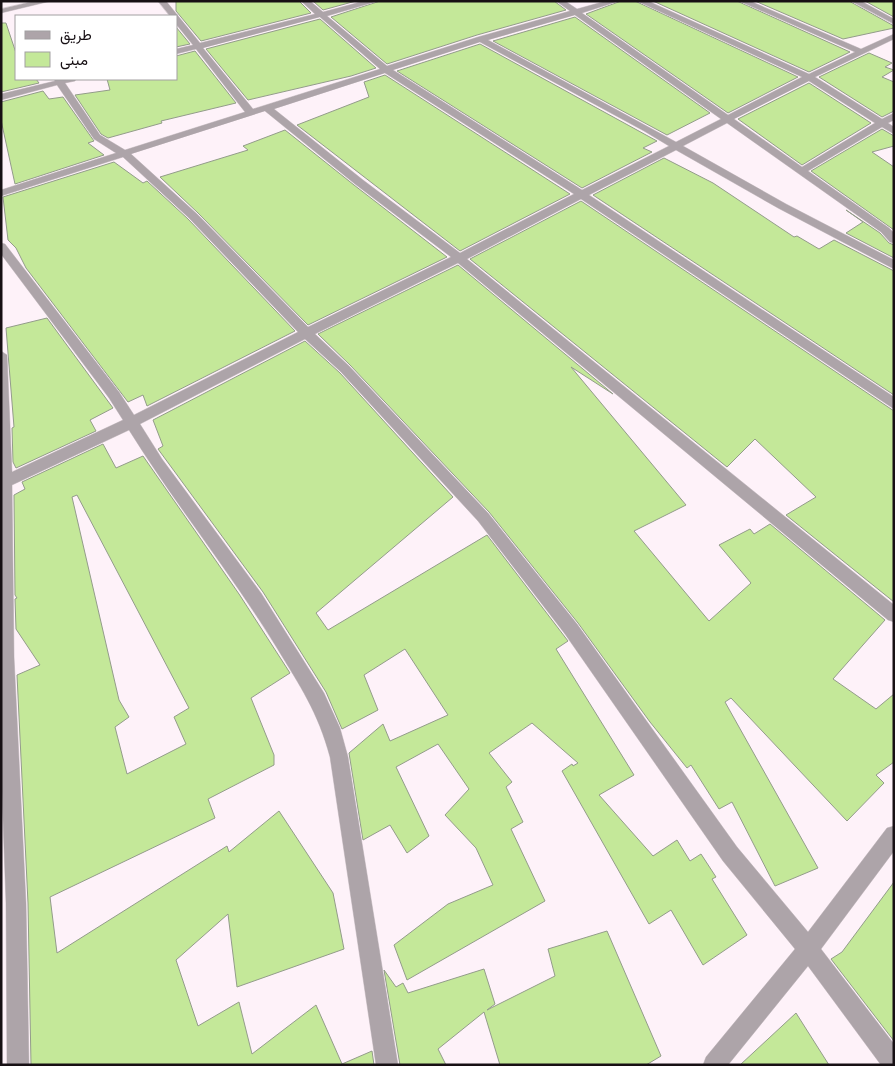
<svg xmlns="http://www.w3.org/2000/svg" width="895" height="1066" font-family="'Space Grotesk',Vazirmatn,sans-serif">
<rect width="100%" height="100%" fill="#fef2f9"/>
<g fill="#c4e899" stroke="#939c8a" fill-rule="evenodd">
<path d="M176 1H299L311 13 201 41 176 11Z"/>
<path d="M313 1H356L323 10Z"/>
<path d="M380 1H554L566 10 477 35 387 64 331 17Z"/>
<path d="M621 1H635L798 77 728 113 586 14Z"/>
<path d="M653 1H737L850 52 809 72Z"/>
<path d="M755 1H849L894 26V28L843 39Z"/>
<path d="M865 1H894V17Z"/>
<path d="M575 17 710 113 667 135 493 41Z"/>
<path d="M320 19 376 68 351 76 248 100 206 49Z"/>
<path d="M1 23H6L16 53V79H36L39 83 1 92Z"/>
<path d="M176 27 190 44 176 47Z"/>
<path d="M480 44 657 141 643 148 652 152 582 188 397 71Z"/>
<path d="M195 51 236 103 161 121 162 123 108 138 101 134 75 95 110 90 107 79H176V56Z"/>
<path d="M869 53 892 63 885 67 894 70 882 77 894 82V111L882 117 819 77Z"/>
<path d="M385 75 570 194 460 251 297 125 369 97 364 82Z"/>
<path d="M809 83 871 123 802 165 738 119Z"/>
<path d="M43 91 49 99 63 97 94 141 88 143 104 155 15 184 1 120V102Z"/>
<path d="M882 129 894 136V146L872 152 894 167V230L811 171Z"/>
<path d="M285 130 354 185 447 257 308 325 198 213 160 177 248 150 243 146Z"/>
<path d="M664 158 713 183 794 237 797 236 819 249 834 240 894 271V395L593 195Z"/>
<path d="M114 162 143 183 147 181 188 219 295 331 147 406 143 395 128 402 26 268 16 248 8 240 3 197Z"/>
<path d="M581 201 894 411V602L786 515 816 497 755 439 727 467 470 259Z"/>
<path d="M846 210 880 233 889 243 894 245V258L846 233 863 222Z"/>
<path d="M458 265 613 394 571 367 686 505 634 531 709 621 751 583 719 545 750 529 754 534 770 524 885 620 833 679 876 709 894 694V762L876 775 884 783 847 821 731 698 725 702 818 868 775 886 732 802 719 809 691 765 687 768 650 722 578 623 489 512 350 365 318 334Z"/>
<path d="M47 318 113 408 90 420 96 431 16 468 13 462 12 428 14 427 6 328Z"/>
<path d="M305 341 340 373 453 497 316 613 328 630 487 535 568 641 556 649 634 775 599 795 653 856 677 840 690 861 701 854 716 877 712 879 747 935 703 965 671 910 649 924 562 771 572 764 573 766 578 763 532 723 489 753 512 782 506 787 523 822 511 829 545 901 407 980 394 945 448 904 493 885 476 848 445 815 469 789 438 744 396 767 429 836 407 853 390 825 363 840 349 753 383 724 390 741 448 715 405 649 364 675 378 710 342 729 326 692 263 592 158 449 163 446 153 420Z"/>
<path d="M103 444 116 468 143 456 239 594 290 673 251 698 274 755V765L208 799 215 818 50 897 57 953 227 846 229 852 279 811 333 893 344 949 237 987 228 914 176 960 198 1026 239 1002 252 1054 316 1005 342 1064 372 1051 374 1065H31L28 903 17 675 40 665 16 629 15 599 17 598 15 595 14 495 25 489 22 482ZM77 495 189 708 174 717 186 744 127 774 115 727 129 717 119 700 72 497Z"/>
<path d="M894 882V1041L831 959 842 952Z"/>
<path d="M607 931 661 1056 646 1065H500L484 1012 438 1049 446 1065H400L384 970 396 987 403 983 408 993 484 969 495 1004 487 1010 555 976 548 949Z"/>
<path d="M796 1013 829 1065H740Z"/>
</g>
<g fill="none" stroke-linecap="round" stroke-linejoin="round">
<defs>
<g id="minor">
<path d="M35 1H51L1 13V9Z"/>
<path d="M158 1H166L200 43 315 14 301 1H310L323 12 364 1H378L327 16 387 66 478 37 570 11 556 1H565L577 9 606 1H619L582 13 728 115 802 77 637 1H648L809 74 855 52 739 1H750L861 49 894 34V39L815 77 882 119 894 113V120L888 123 894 127V134L882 127 808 171 889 228 894 233V243L890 242 881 232 727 123 683 146 786 204 894 260V269L778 208 676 150 589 195 894 397V409L581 199 467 259 894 605V622L888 620 458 263 315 334 349 366 488 513 577 624 737 847 808 932 887 828 894 826V851L821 949 894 1044V1065H881L808 966 728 1065H703L706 1057 795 949 723 861 565 634 478 521 341 372 305 339 140 424 162 459 261 593 324 693 340 728 348 757 398 1065H376L330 757C318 712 300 686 277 648 231 573 175 504 129 430L12 485 14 657 26 903 29 1065H7L6 903 1 764V351L7 355 12 472 123 420 109 398 1 254V243L5 244 119 392 134 415 298 332 189 218 123 157 1 196V190L116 153 94 139 57 85 1 100V94L55 81 54 79H76L75 81 65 83 100 135 125 150 245 112 196 49 176 54V49L193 45 176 24V16H170ZM575 15 721 119 676 142 488 40ZM320 17 380 69 253 109 203 48ZM480 42 644 131 669 146 582 190 393 70ZM385 73 574 194 460 253 363 180 274 109ZM809 81 875 123 802 167 734 119ZM265 111 355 184 451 257 308 327 197 214 131 154Z"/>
<path d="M851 1H861L894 19V24Z"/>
</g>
</defs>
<use href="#minor" stroke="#d9ced4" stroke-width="1"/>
<use href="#minor" fill="#ada4a9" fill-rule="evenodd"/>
</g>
<rect width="895" height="1066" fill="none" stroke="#171014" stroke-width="5"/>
<rect x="15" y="15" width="162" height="65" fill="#ffffff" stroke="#a29fa1"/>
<rect x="25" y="31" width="25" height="8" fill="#ada4a9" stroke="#a29fa1"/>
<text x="60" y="40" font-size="15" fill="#171014">طريق</text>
<rect x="25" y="52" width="25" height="15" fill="#c4e899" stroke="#a29fa1"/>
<text x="60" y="65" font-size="15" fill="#171014">مبنى</text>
</svg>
